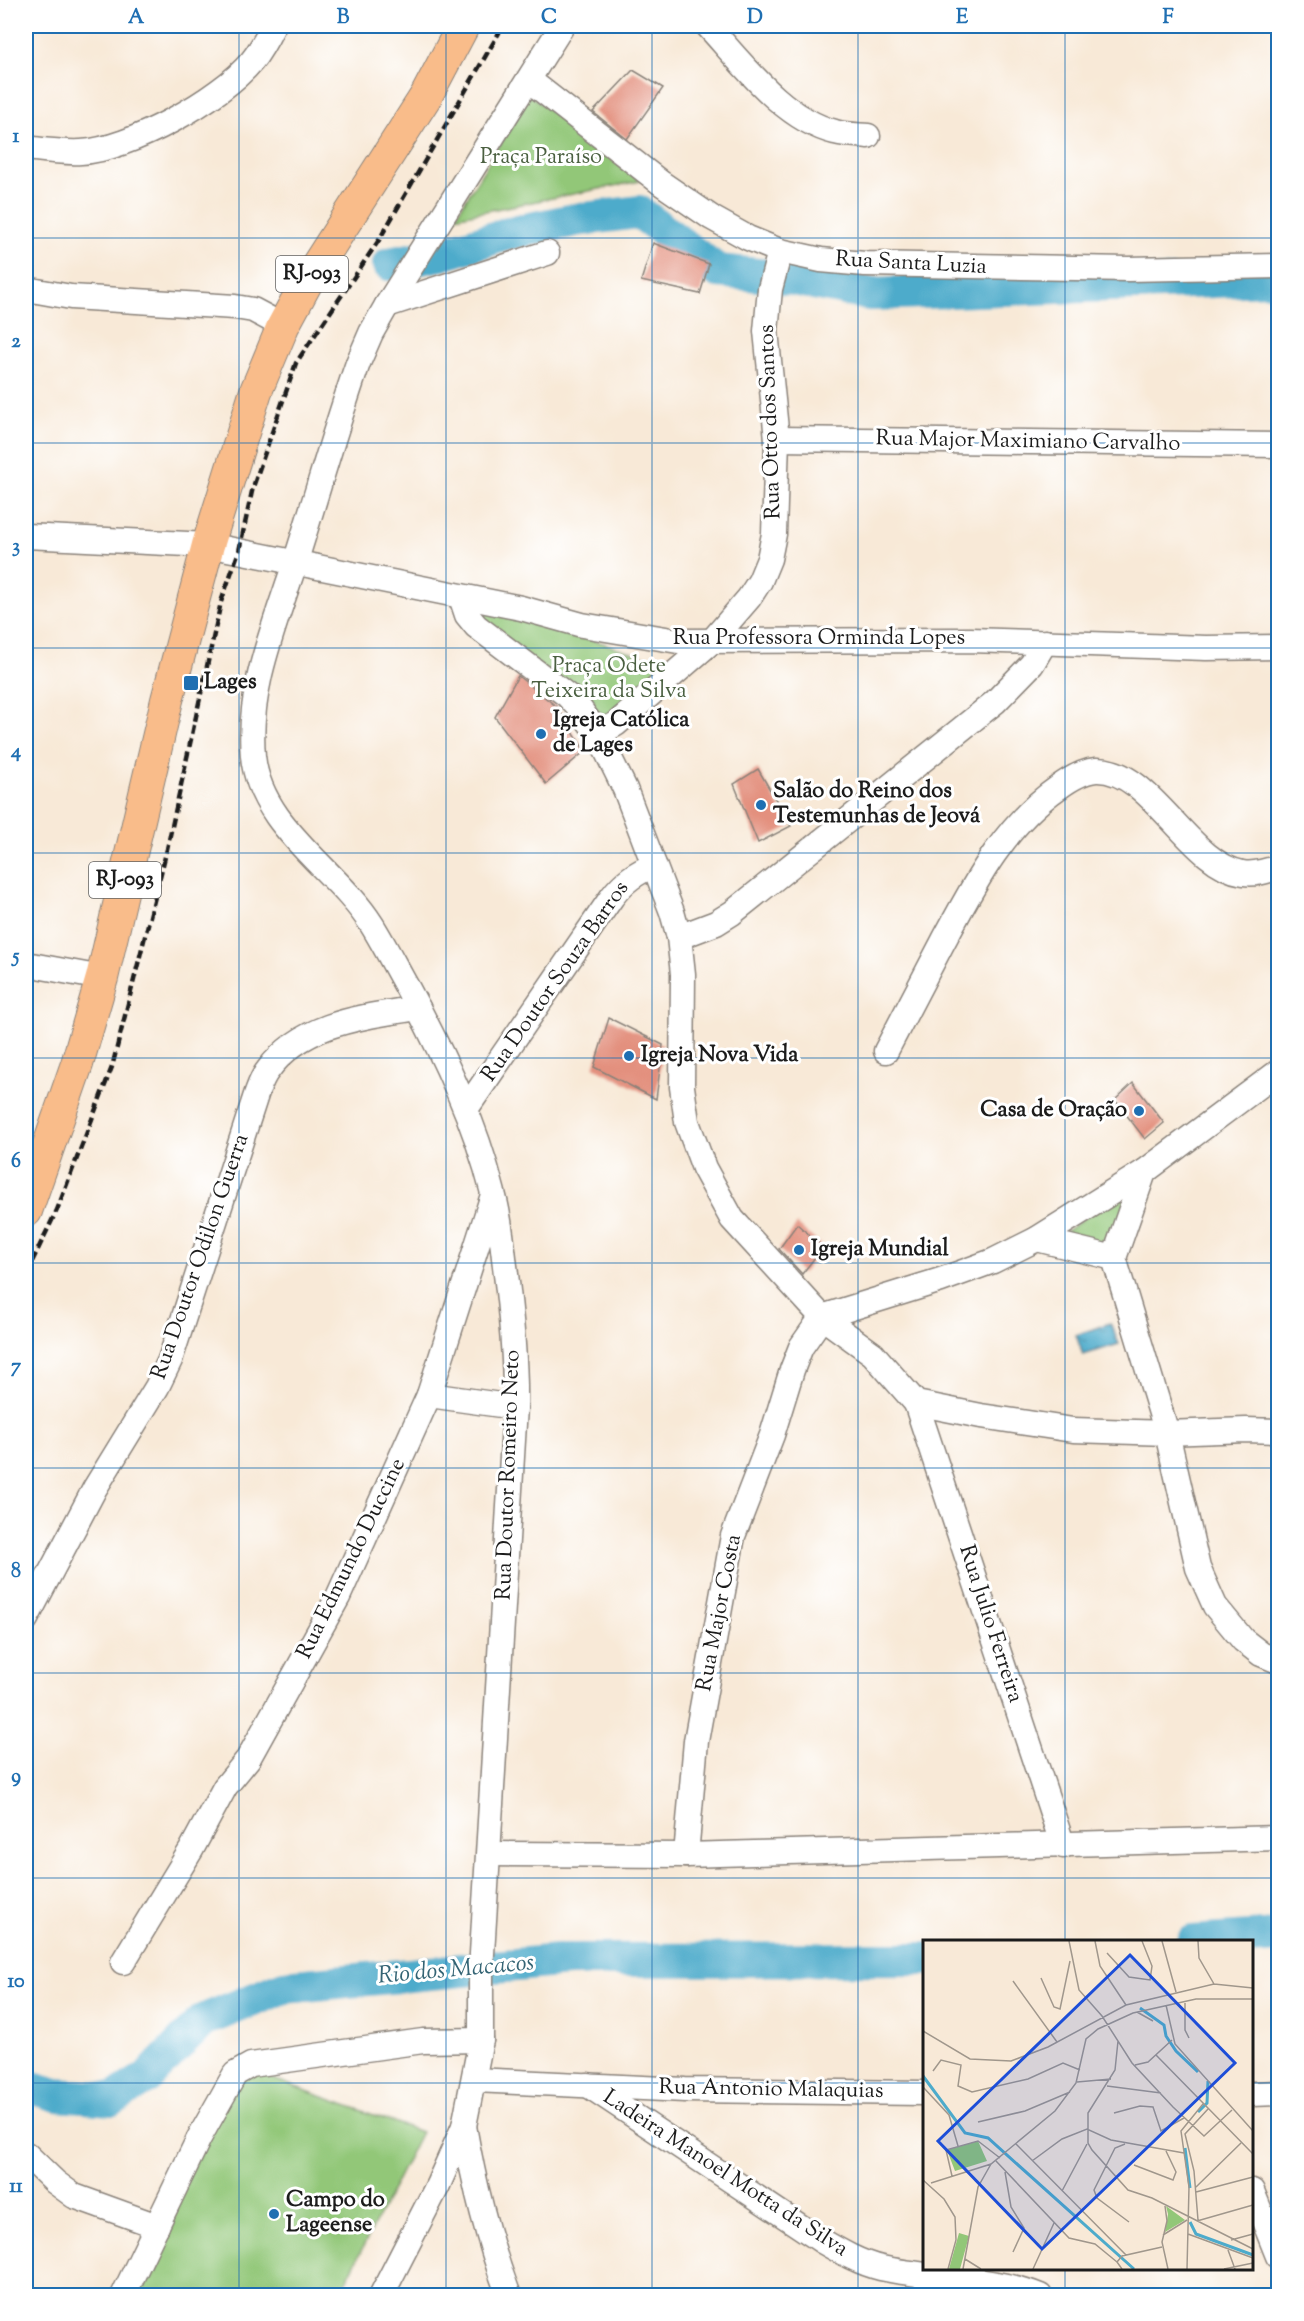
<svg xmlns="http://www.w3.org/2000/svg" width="1304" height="2321" font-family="'Sorts Mill Goudy',serif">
<defs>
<pattern id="water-ripples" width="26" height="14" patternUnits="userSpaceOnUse" patternTransform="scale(1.5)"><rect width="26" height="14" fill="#4dabcb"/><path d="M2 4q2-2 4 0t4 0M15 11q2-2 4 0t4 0" fill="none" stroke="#3f8aa4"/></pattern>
</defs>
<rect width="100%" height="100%" fill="#fff"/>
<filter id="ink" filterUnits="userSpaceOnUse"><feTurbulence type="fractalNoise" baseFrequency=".0167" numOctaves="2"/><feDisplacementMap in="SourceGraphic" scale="12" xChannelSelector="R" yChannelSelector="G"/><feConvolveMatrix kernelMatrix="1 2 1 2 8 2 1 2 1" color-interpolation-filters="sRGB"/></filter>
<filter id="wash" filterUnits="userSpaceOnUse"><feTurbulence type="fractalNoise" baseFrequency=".008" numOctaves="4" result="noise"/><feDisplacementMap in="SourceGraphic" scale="24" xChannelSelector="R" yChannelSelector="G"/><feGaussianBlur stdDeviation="1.35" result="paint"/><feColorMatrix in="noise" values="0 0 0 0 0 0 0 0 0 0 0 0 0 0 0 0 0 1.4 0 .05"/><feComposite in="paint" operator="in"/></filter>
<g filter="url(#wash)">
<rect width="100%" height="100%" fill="#f8e9d7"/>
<g fill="#92c778" stroke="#57724a" stroke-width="1.5">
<path d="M530 95 640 181 455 217Z"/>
<path d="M462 597 673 666 616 721 522 668Z"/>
<path d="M1137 1179 1113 1249 1054 1240Z"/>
<path d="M243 2068 421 2132 339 2295 126 2296Z"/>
</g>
<path fill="url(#water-ripples)" stroke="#346474" stroke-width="1.5" d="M1110 1323 1119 1344 1083 1355 1076 1335Z"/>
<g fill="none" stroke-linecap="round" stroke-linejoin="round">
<g stroke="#4dabcb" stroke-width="34">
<path d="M389 264 442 254 510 233 575 220 639 212 718 271 789 278 870 294 1241 280 1272 279 1278 284"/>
<path d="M1193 1942 1278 1936"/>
<path d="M26 2086 57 2095 113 2099 148 2077 202 2021 284 1987 568 1960 924 1959"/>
</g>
</g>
<g id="blocks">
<g fill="#e3907e">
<path d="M633 70 663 88 627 139 593 112Z"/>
<path d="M653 243 709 264 700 294 641 281Z"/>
<path d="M518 676 557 707 585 751 546 784 495 717Z"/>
<path d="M758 769 791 826 758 843 734 784Z"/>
<path d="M609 1018 663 1045 656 1099 594 1067Z"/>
<path d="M1133 1083 1164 1123 1145 1139 1115 1100Z"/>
<path d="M797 1224 823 1247 802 1274 779 1249Z"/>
</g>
</g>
</g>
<g filter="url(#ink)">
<use href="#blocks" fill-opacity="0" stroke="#8a827a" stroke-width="1.5"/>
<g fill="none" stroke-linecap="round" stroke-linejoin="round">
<defs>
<g id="minor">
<path d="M708 26C742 63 784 120 835 132 846 135 857 135 868 136"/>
<path d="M529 80 661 183 712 218 748 238 780 251 821 260 865 264 1128 269 1278 266"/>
<path d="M26 148C43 150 63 153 81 152 129 150 221 99 252 61 261 50 267 38 273 26"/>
<path d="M26 289 71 297 235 307 253 310 283 326"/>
<path d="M387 305 547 253"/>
<path d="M777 439 1278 445"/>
<path d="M26 536 208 545 521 608 582 625 678 641 970 640 1206 648 1278 647"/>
<path d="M461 597 467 615 476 626 568 696 580 709 598 734 625 789 672 912 679 937 683 974 682 1087 687 1122 704 1168 732 1219 822 1317 873 1354 916 1403 981 1416 1073 1430 1167 1433 1246 1430 1278 1431"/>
<path d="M598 734 616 724 711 642 749 598 760 581 769 559 774 534 777 439 766 331 770 289 780 251"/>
<path d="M679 937 716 923 732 913 995 702 1032 664 1045 642"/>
<path d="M26 964 102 978"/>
<path d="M886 1051C905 1015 924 979 943 942 974 884 1004 825 1059 787 1070 779 1083 771 1096 770 1151 768 1189 865 1243 873 1255 875 1267 871 1278 867"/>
<path d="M466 1109 612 897C624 881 636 873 654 865"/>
<path d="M1144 1172 1114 1258 1167 1433 1198 1568 1215 1606 1243 1640 1261 1654 1278 1661"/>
<path d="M1037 1239 1114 1258"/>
<path d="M429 1395 515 1407"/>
<path d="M916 1403 1063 1846"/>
<path d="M26 1619 95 1488 157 1387 170 1360 256 1095C259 1087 262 1077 268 1070 303 1022 363 1017 418 1008"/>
<path d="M490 1854 686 1855 1278 1838"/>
<path d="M686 1855 696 1741 733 1536 772 1435 792 1370 801 1347 822 1317 941 1280 993 1261 1037 1239 1144 1172 1278 1072"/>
<path d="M123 1962 191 1850 225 1787 248 1759 338 1597 429 1395 493 1195"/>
<path d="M474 2080 685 2090 924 2093"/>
<path d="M588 2085 822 2241C841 2252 860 2263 881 2268 930 2279 995 2277 1040 2296"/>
<path d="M1252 2094 1278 2093"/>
<path d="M464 2126C474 2184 488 2241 509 2296"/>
<path d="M26 2154 55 2182 74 2196 157 2226"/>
<path d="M1252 2191 1278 2256"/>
<path d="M123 2296 199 2138 235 2074 251 2065 423 2041 481 2040"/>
<path d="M381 2296 438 2185 464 2126 481 2040V1970L515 1407C516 1359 511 1313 505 1266 502 1241 500 1217 493 1193 475 1121 443 1054 408 989 396 968 385 946 372 925 336 868 260 827 253 756 247 689 275 625 295 563 316 497 335 429 358 363L371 333 387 305 562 26"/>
</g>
<path id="major" d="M26 1211 77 1064 102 978 167 700 208 545 256 391 283 326 309 278 426 96 463 26"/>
</defs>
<use href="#minor" stroke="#8a827a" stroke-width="27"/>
<use href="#major" stroke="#8a827a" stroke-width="34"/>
<use href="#minor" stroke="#fff" stroke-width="24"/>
<use href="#major" stroke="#f9bc8a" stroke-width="32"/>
<path stroke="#1c1c1c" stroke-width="4.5" stroke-dasharray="9 4.5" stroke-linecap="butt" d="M26 1274 57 1210 112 1067 167 849 221 602 239 551 253 487 296 363 379 240 503 26"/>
</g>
</g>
<path fill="none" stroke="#1f6fb2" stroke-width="1.5" stroke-opacity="0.55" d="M239 26V2296M446 26V2296M652 26V2296M858 26V2296M1065 26V1942M26 238H1278M26 443H1278M26 648H1278M26 853H1278M26 1058H1278M26 1263H1278M26 1468H1278M26 1673H1278M26 1878H1278M26 2083H924M1252 2083H1278M1065 2268V2296"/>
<g fill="#1f6fb2" stroke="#fff" stroke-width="2">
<rect x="183" y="675" width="16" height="16" rx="3"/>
<circle cx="541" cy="734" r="6"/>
<circle cx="761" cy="805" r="6"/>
<circle cx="629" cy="1056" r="6"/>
<circle cx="1139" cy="1111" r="6"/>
<circle cx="799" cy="1250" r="6"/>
<circle cx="274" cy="2214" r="6"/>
</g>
<g text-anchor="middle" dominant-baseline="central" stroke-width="6" stroke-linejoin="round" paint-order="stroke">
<g fill="#fff" stroke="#606060" stroke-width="1.5">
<rect x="276" y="256" width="72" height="36" rx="4.5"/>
<rect x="89" y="862" width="72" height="36" rx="4.5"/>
</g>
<g font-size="21" font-weight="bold" fill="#1c1c1c">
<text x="312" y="274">RJ-093</text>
<text x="125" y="880">RJ-093</text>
</g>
<g font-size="22" fill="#4b6041" stroke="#fff">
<text x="541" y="158">Praça Paraíso</text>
<text x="609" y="667">Praça Odete<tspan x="609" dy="25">Teixeira da Silva</tspan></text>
</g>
<g font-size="22" fill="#1c1c1c" stroke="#fff">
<text transform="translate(911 264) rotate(3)">Rua Santa Luzia</text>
<text transform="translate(771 422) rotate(-92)">Rua Otto dos Santos</text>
<text transform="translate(1028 442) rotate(1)">Rua Major Maximiano Carvalho</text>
<text x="819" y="639">Rua Professora Orminda Lopes</text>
<text transform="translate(556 982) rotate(-55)">Rua Doutor Souza Barros</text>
<text transform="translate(201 1257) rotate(-71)">Rua Doutor Odilon Guerra</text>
<text transform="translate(509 1475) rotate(-88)">Rua Doutor Romeiro Neto</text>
<text transform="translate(352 1559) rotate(-64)">Rua Edmundo Duccine</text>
<text transform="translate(720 1613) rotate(-79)">Rua Major Costa</text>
<text transform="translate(990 1624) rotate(72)">Rua Julio Ferreira</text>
<text transform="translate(771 2090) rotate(1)">Rua Antonio Malaquias</text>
<text transform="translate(725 2174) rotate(33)">Ladeira Manoel Motta da Silva</text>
</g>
<g font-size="22" font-weight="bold" fill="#1c1c1c" stroke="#fff" text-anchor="start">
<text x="204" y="683">Lages</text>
<text x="553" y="721">Igreja Católica<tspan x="553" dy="25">de Lages</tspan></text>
<text x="773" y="792">Salão do Reino dos<tspan x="773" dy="25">Testemunhas de Jeová</tspan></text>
<text x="641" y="1056">Igreja Nova Vida</text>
<text x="1127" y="1111" text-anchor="end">Casa de Oração</text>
<text x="811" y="1250">Igreja Mundial</text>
<text x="286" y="2201">Campo do<tspan x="286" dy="25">Lageense</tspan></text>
</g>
<g font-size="24" font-style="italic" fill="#346474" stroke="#fff">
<text transform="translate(456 1970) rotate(-5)">Rio dos Macacos</text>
</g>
</g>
<g transform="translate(923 1940)">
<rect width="330" height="330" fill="#f8e9d7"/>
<path d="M55 201 64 221 32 231 24 210ZM243 266 262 280 242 292 245 274ZM36 293 46 296 37 329H26Z" fill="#92c778"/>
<path fill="none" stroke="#4dabcb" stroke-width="3" d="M217 68 241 85 243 96 253 111 275 132M0 136 42 193 65 198 211 329M275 172 284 163 285 141M262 208 267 248M267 282 273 294 330 315"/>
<path fill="none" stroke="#a0978c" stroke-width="1.5" d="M146 1 156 50 179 76 209 123 250 167 281 196 309 170M172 1 177 26 203 65M239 1 253 52M275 1 276 18 291 44M184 13 206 37 227 40 229 26 219 1M118 38 131 67 137 69 147 21M90 41 134 102M262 61V90L266 98M243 65 252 104 330 191M214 72 230 81M0 91 47 119 88 121 125 107 203 65 291 44 330 48M195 101 192 130 165 173V203L169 210 205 250 229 258 330 309M233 115 330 214M212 125 225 122 249 100M10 131 18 120 38 125 35 146 49 152 105 139 140 123 157 130M154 142 188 139M184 146 238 153M0 147 26 175 35 206M191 173 217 166 230 167 238 191 261 178M55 182 102 171 147 152M93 204 203 315M202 204 192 208 171 250 174 258 206 282M73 221 146 298 172 304 194 322M109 221 139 199 164 189 188 200 261 213M211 225 250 240 253 232 243 211M82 232 88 267 101 288 90 312M29 236 23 210 55 201 77 218M0 240 21 259 32 277 33 300 25 329M8 243 68 224 132 171 153 143 163 99 175 89 210 73 273 59H330M273 247 318 203M139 251 164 204M273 252 330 237M242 266 244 281 239 302 245 329M275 280 271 231 262 194 285 169M274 281 330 265M265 294 330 318M240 295 264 280M308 300 330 294M305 310 312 329M42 319 58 329M40 329 55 247 68 224M110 329 131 283M199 329 194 322 199 316 239 307M264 329 266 247 258 191 280 164M301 329 330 323"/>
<path fill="#1d4ed8" fill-opacity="0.15" stroke="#1d4ed8" stroke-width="3" d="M207 15 312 123 119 309 15 201Z"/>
<rect width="330" height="330" fill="none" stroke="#1c1c1c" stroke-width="3"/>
</g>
<rect width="1304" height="2321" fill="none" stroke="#fff" stroke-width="66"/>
<rect x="33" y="33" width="1238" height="2255" fill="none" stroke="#1f6fb2" stroke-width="2"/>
<g font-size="20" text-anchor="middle" font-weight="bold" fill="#1f6fb2">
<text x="136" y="23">A</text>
<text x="343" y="23">B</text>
<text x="549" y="23">C</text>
<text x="755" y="23">D</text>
<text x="962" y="23">E</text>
<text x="1168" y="23">F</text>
<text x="16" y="142">1</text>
<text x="16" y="347">2</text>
<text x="16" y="552">3</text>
<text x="16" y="757">4</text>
<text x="16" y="962">5</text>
<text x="16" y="1167">6</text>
<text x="16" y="1372">7</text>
<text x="16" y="1577">8</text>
<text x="16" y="1782">9</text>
<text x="16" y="1987">10</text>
<text x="16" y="2192">11</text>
</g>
</svg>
